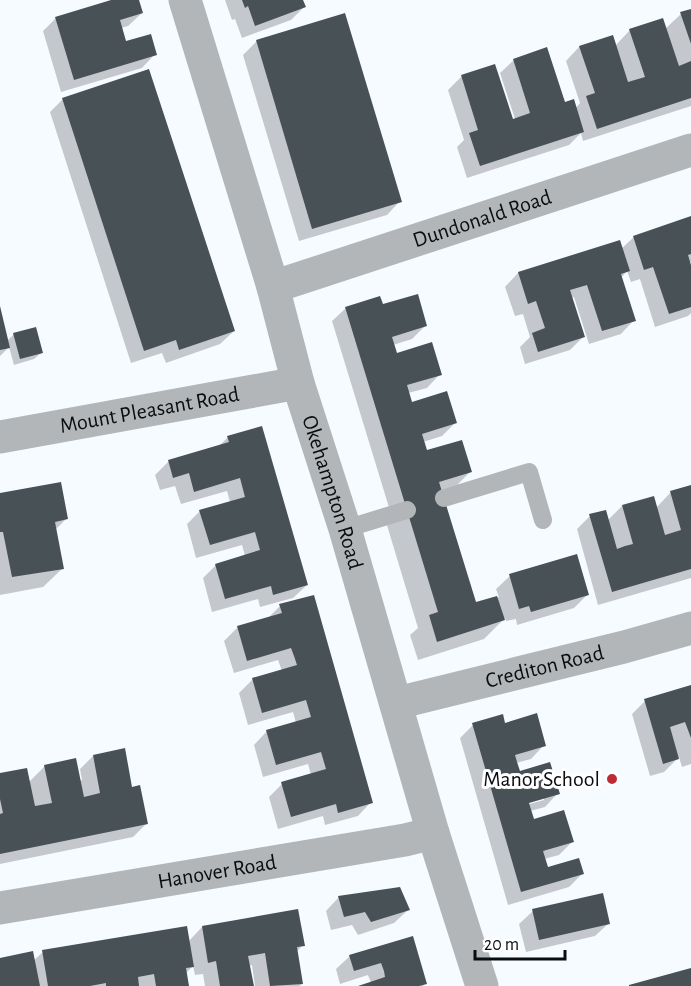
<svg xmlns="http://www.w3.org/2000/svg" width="691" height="986" font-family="'Alegreya Sans',sans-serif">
<rect width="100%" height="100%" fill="#f5fbff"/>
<g fill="#0003" fill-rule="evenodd">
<path d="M116 0H138L142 13 128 26 121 28 125 43 155 54 142 68 61 92 43 31 56 18Z"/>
<path d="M225 0H302L304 7 291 20 242 38 235 19 232 20Z"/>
<path d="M691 10V106L583 141 581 133 569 145 467 178 457 147 464 140 448 90 461 77 494 66 512 121 515 119 500 73 514 60 564 104 575 109 580 103 566 61 579 47 612 37 615 46 630 30 665 29 681 14Z"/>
<path d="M344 15 400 201 387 215 299 241 243 55 256 42Z"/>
<path d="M63 99 234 331 220 344 166 363 162 353 131 363 50 112Z"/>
<path d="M691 218V262L688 263 691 270V313L688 316 655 327 640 279 631 282 627 271 621 278 634 320 621 334 589 344 574 297 571 298 583 337 570 350 525 364 520 347 530 337 523 314 515 316 505 287 518 273 619 241 621 249 634 237Z"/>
<path d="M382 306 425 326 412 339 393 345 396 355 440 374 427 388 408 393 411 404 455 423 442 436 423 442 426 452 470 472 457 485 440 490 475 604 499 597 496 589 510 576 587 595 574 608 517 625 516 619 506 621 505 618 484 639 418 660 410 635 418 628 386 522 391 514 332 321 346 308Z"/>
<path d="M0 309 7 341 14 334 41 353 34 359 14 365 9 347 0 356Z"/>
<path d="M228 437 307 585 293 598 260 607 258 599 212 612 203 578 216 565 245 556 242 545 196 558 187 524 200 511 230 502 227 491 181 504 175 486 160 490 155 475 168 462 218 447Z"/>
<path d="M691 486V578L598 605 577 529 590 516 607 521 622 506 656 508 671 492Z"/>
<path d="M0 495 66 519 55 530 63 568 43 587 0 595Z"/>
<path d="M280 606 371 802 358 816 325 825 323 816 278 829 269 797 282 784 311 775 308 764 263 777 254 745 267 731 296 723 293 712 248 725 239 693 253 679 282 671 278 660 234 673 224 641 238 627 267 619Z"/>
<path d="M691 687V764L682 767 679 757 664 772 650 776 632 714 645 701Z"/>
<path d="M504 724 544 745 531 759 516 763 518 772 558 793 545 807 530 811 533 821 572 842 559 855 544 859 547 869 582 874 569 887 508 905 460 738 473 725ZM544 797V800L522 806 521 803Z"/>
<path d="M93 756 131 789 147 823 133 837 0 864V775L29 782 45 766 79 781 82 780 80 769Z"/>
<path d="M339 897 408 910 394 923 358 935 352 925 331 930 326 911Z"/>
<path d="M533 911 609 923 595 936 526 952 519 924Z"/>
<path d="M202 927 303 945 296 952 302 984 299 986H255L252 965 249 966 252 986H205L203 974 195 975 193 966 185 974 187 986H0V960L33 961 43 952 188 942Z"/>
<path d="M412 937 425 983 423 986H361L371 983 368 975 340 984 336 969 350 956Z"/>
</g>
<g fill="#485156">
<path d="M111 0H139L143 13 120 20 126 41 151 34 157 55 74 80 55 17Z"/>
<path d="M242 0H303L306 7 255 26 248 6 245 8Z"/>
<path d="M691 9V44L680 12Z"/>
<path d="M345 13 402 202 312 229 256 40Z"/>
<path d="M663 18 679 66 691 61V98L597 129 586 96 595 93 579 46 613 35 628 82 645 77 629 29Z"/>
<path d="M547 47 565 102 574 99 584 132 480 166 469 133 478 130 461 75 495 64 513 119 530 113 513 59Z"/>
<path d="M149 69 235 331 179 350 176 340 144 351 62 98Z"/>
<path d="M691 216V254L688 255 691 265V307L669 314 653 267 644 270 633 236Z"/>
<path d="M620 240 630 271 621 274 636 321 602 331 587 285 570 290 585 337 538 352 532 333 545 328 536 301 528 304 518 272Z"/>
<path d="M418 294 427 326 392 337 397 353 432 342 442 375 407 385 412 402 447 391 457 423 422 434 427 450 462 440 472 472 439 482 476 602 497 596 505 620 437 642 429 615 438 612 345 307 380 296 383 304Z"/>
<path d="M0 306 10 348 0 350Z"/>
<path d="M36 327 43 353 20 359 13 333Z"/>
<path d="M262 426 308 585 273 595 271 586 225 599 215 564 260 550 255 532 210 545 199 510 245 497 240 478 194 492 189 473 173 478 168 460 229 442 227 436Z"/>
<path d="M61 482 68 519 55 522 64 569 12 577 3 532H0V493Z"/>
<path d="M691 485V569L612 592 589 514 606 510 617 549 625 546 633 544 622 505 654 496 665 535 681 530 670 491Z"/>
<path d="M577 554 589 595 531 612 529 606 519 609 509 574Z"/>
<path d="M314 595 373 803 338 813 336 804 291 817 281 782 326 769 321 752 276 765 266 730 311 717 306 700 262 713 252 678 297 665 294 656 291 648 247 661 237 626 282 613 279 604Z"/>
<path d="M691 685V738L685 722 670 727 679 759 663 764 644 699Z"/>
<path d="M537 713 546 746 515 755 517 762 520 771 550 762 560 794 529 803 534 819 564 810 574 842 543 851 548 867 579 858 584 874 521 892 472 723 503 714 505 723Z"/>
<path d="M125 748 132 787 140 785 148 824 0 854V814L3 813 0 799V773L27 768 35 806 52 803 44 765 76 758 84 797 100 793 93 755Z"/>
<path d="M400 887 410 910 371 922 365 912 344 917 338 896Z"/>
<path d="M603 893 610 924 539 940 532 909Z"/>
<path d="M298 909 305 946 297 947 303 984 270 986 265 953 248 956 254 986H220L216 961 208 963 202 926Z"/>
<path d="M187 926 194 967 186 968 189 986H156L154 974 138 977 139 986H106V983L90 986H48L42 950Z"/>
<path d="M413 936 427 984 419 986H358L385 977 384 971 381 963 354 971 349 955Z"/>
<path d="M33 951 40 986H0V958Z"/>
<path d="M691 968V986H629V985Z"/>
</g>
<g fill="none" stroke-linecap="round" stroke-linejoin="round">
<g stroke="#b2b6b9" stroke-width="18">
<path d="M444 498 529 472 543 520"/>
<path d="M345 529 407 510"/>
</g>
<g stroke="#b2b6b9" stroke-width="33">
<path id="s1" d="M185 0 273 287 298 383 345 529 433 833 482 986"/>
<path id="s2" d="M273 287 691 150"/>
<path id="s3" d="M0 437 298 383"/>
<path id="s4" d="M397 703 624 647 691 628"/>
<path id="s5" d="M0 908 405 840 433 833"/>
</g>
</g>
<circle fill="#bc2c36" stroke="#fff" stroke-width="2" cx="612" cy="779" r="6"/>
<g text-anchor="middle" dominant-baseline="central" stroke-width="6" stroke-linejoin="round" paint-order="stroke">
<g font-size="22" fill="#090d0f" stroke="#fff">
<text stroke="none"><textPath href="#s2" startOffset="220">Dundonald Road</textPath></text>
<text stroke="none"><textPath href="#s3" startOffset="152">Mount Pleasant Road</textPath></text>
<text stroke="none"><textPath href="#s1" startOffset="514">Okehampton Road</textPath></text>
<text stroke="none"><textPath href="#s4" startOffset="152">Crediton Road</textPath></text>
<text stroke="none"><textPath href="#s5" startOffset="220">Hanover Road</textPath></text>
</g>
<g font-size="22" fill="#090d0f" stroke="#fff" text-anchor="end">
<text x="600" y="779">Manor School</text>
</g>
</g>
<path d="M475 950v9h90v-9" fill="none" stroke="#090d0f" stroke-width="3"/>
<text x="484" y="950" font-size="18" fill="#090d0f" stroke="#ffffff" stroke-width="4.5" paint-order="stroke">20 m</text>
</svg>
